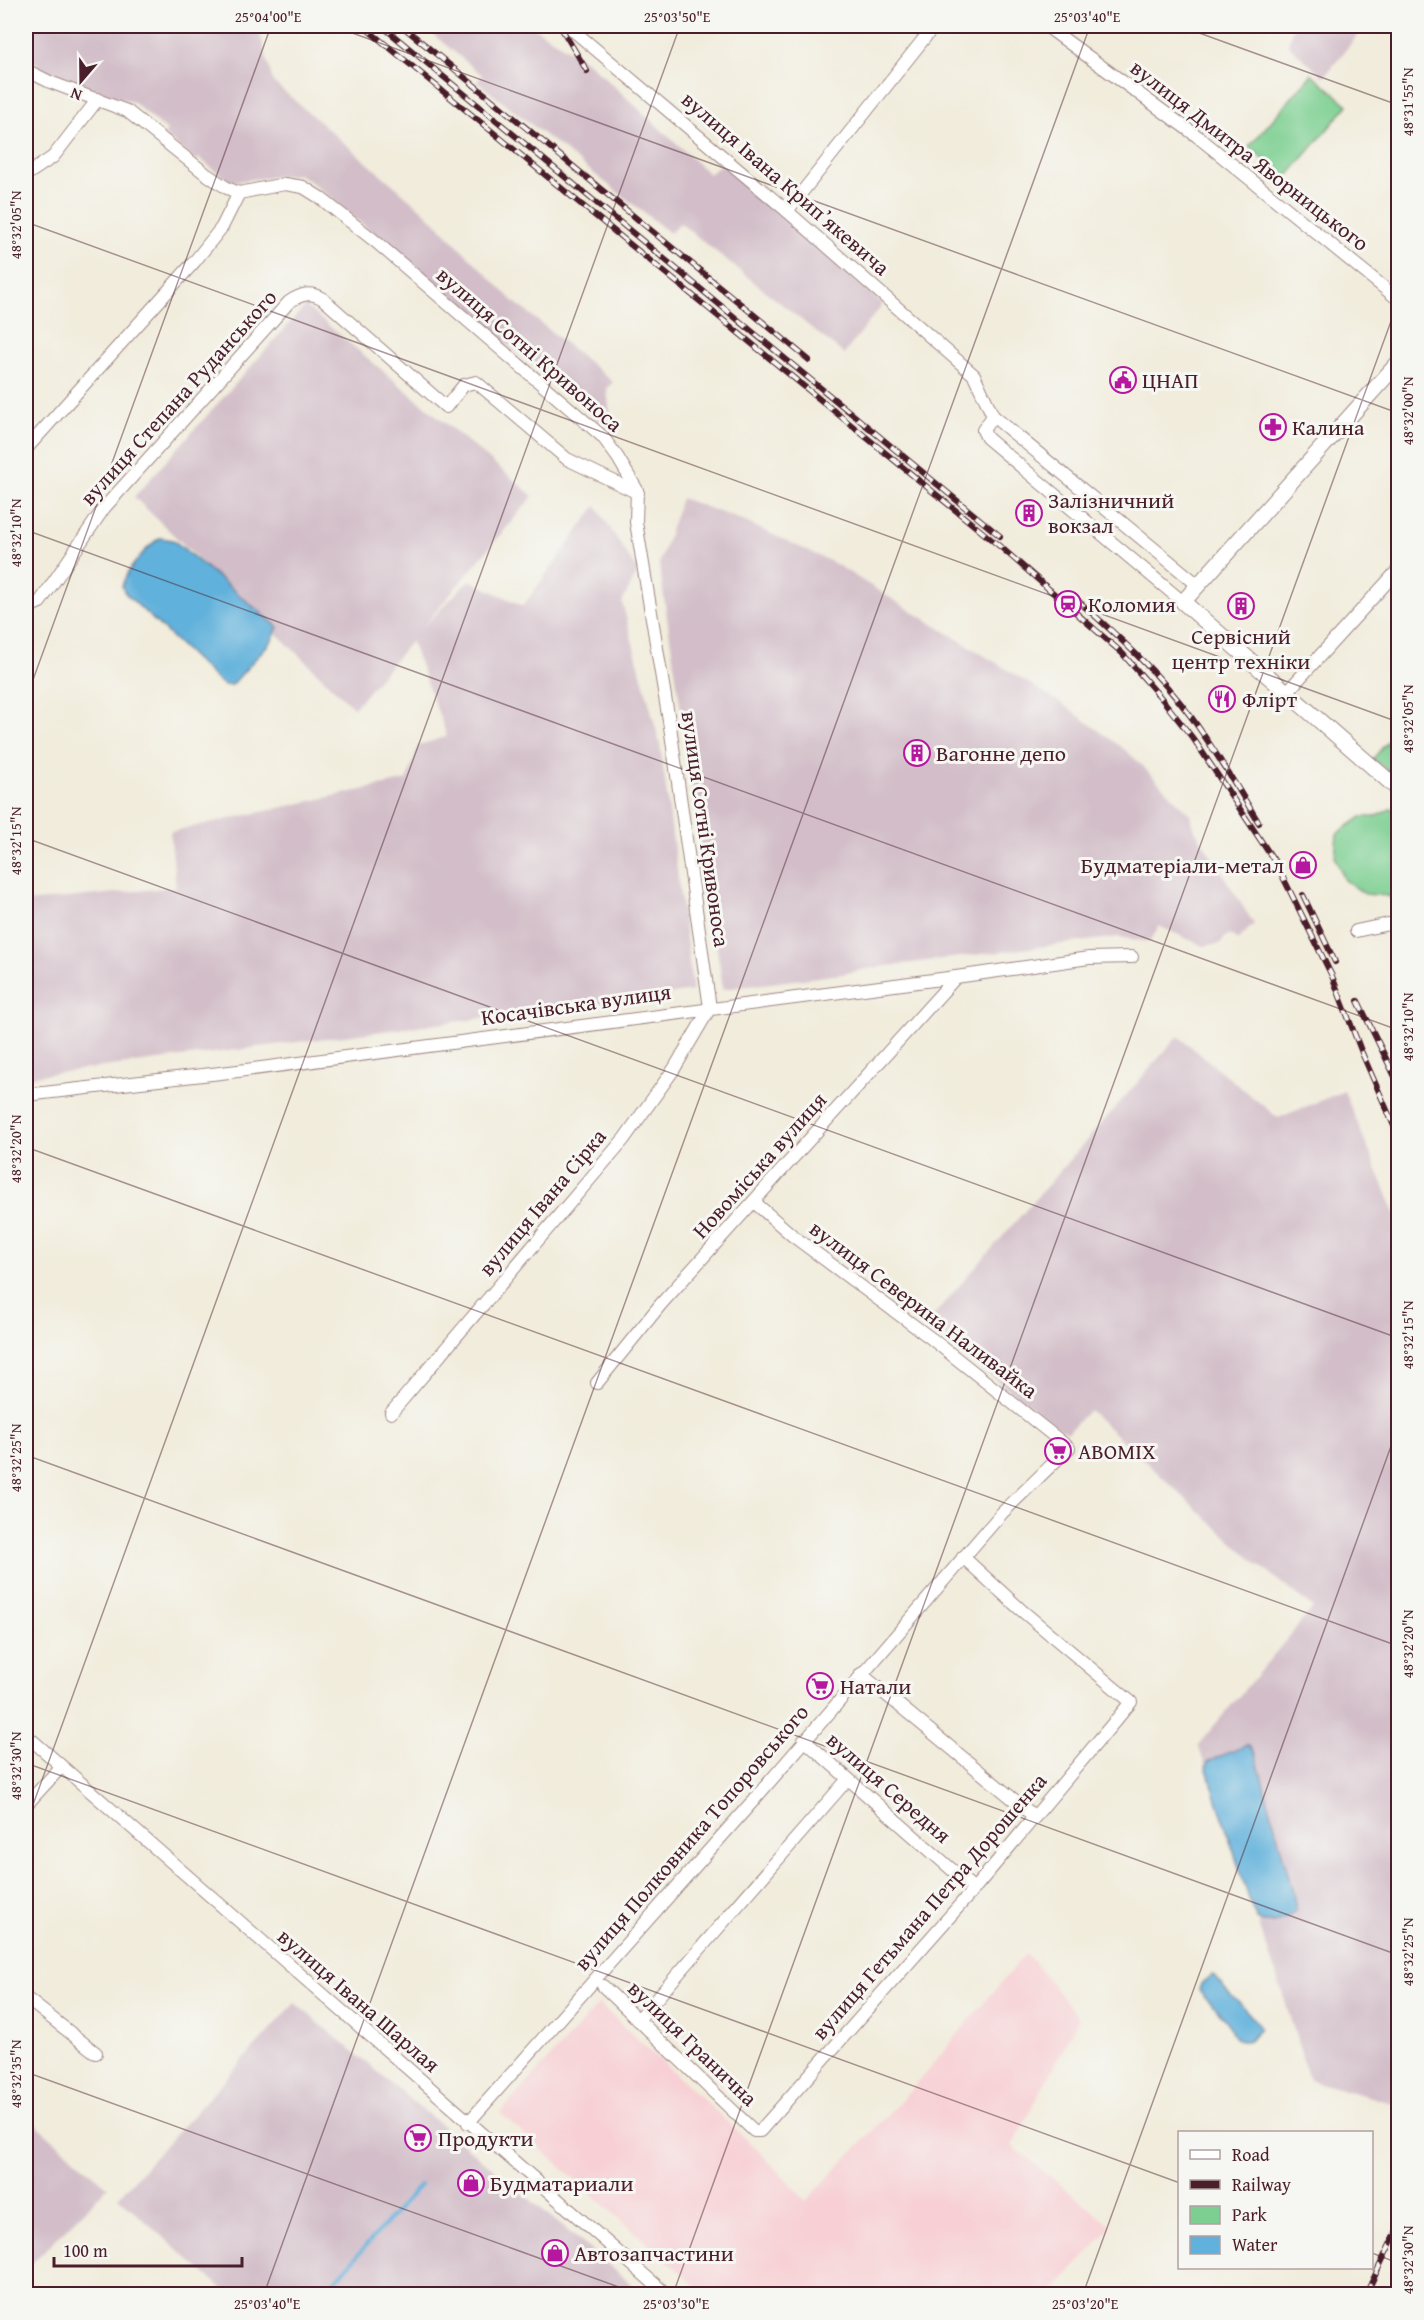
<svg xmlns="http://www.w3.org/2000/svg" width="1424" height="2320" font-family="'Gentium Book Plus',serif">
<rect width="100%" height="100%" fill="#f6f6f2"/>
<filter id="ink" filterUnits="userSpaceOnUse"><feTurbulence type="fractalNoise" baseFrequency=".0167" numOctaves="2"/><feDisplacementMap in="SourceGraphic" scale="12" xChannelSelector="R" yChannelSelector="G"/><feConvolveMatrix kernelMatrix="1 2 1 2 8 2 1 2 1" color-interpolation-filters="sRGB"/></filter>
<filter id="wash" filterUnits="userSpaceOnUse"><feTurbulence type="fractalNoise" baseFrequency=".008" numOctaves="4" result="noise"/><feDisplacementMap in="SourceGraphic" scale="24" xChannelSelector="R" yChannelSelector="G"/><feGaussianBlur stdDeviation="1.35" result="paint"/><feColorMatrix in="noise" values="0 0 0 0 0 0 0 0 0 0 0 0 0 0 0 0 0 1.4 0 .05"/><feComposite in="paint" operator="in"/></filter>
<g filter="url(#wash)">
<rect width="100%" height="100%" fill="#f1ecdb"/>
<path fill="#f7cfd4" d="M1026 1953 1079 2018 1012 2146 1112 2226 1051 2294H705L500 2113 599 2004 755 2147 806 2201 911 2090Z"/>
<g fill="#d2bdc8">
<path d="M26 26H252L260 34 273 82 426 213 511 299 613 382 607 389 612 431 311 182 298 174 229 182 199 158 196 161 164 135 167 131 133 102 117 98 43 70 26 52Z"/>
<path d="M423 26H532L590 64 709 174 722 164 883 304 844 354 680 223 670 233 477 82 482 75Z"/>
<path d="M1293 26H1365L1324 77 1288 45Z"/>
<path d="M305 306 533 496 421 629 469 580 523 606 596 506 638 572 622 602 660 744 693 991 26 1077V902L176 887 170 832 407 780 418 746 447 736 411 641 354 708 134 497Z"/>
<path d="M681 498 741 520 832 562 1063 704 1129 753 1190 814 1193 827 1254 924 1238 940 1229 934 1219 944 1203 946 1159 926 1150 942 1118 937 872 968 841 974 723 989 659 564Z"/>
<path d="M1178 1036 1278 1118 1344 1091 1398 1220V2081L1392 2103 1309 2080 1286 2004 1198 1745 1313 1608 1249 1557 1089 1410 1068 1432 1058 1427 925 1325Z"/>
<path d="M295 2003 612 2268 643 2294H228L118 2197Z"/>
<path d="M26 2116 108 2187 26 2269Z"/>
</g>
<g fill="#7ccf91" stroke="#63775e" stroke-width="1.5">
<path d="M1312 74 1348 105 1286 178 1249 147Z"/>
<path d="M1398 729V779L1373 759Z"/>
<path d="M1390 809 1398 810V911L1389 896 1365 894 1345 880 1335 858 1337 834 1361 817H1375Z"/>
</g>
<g fill="#60b1db" stroke="#556883" stroke-width="1.5">
<path d="M160 538 173 540 278 627 272 640 232 685H224L216 679 126 594 122 587C124 573 148 545 160 538Z"/>
<path d="M1247 1745 1251 1748 1256 1756 1293 1893 1296 1910C1287 1921 1269 1925 1257 1920L1252 1908 1206 1766 1209 1761Z"/>
<path d="M1213 1975C1227 1995 1248 2007 1260 2028L1249 2041H1241L1234 2037 1227 2021 1199 1990 1201 1984Z"/>
</g>
<g fill="none" stroke-linecap="round" stroke-linejoin="round">
<path stroke="#60b1db" stroke-width="4" d="M323 2294 420 2185"/>
</g>
</g>
<g filter="url(#ink)">
<g fill="none" stroke-linecap="round" stroke-linejoin="round">
<defs>
<g id="minor">
<path d="M568 26 787 211 974 375 993 416 1198 585"/>
<path d="M1046 26 1197 136 1398 299"/>
<path d="M26 70 50 82 127 111 206 174 227 188 239 193 285 184 303 187 319 197 375 241 603 437 618 458 637 490 636 522 671 733 710 1008"/>
<path d="M26 175 53 157 98 99"/>
<path d="M787 211 934 26"/>
<path d="M993 416 983 430 987 438 1183 602"/>
<path d="M26 449 195 261 222 227 239 193"/>
<path d="M26 608 40 602 104 508 289 302C301 294 310 291 323 299L446 407 464 385 476 382 567 459 638 493"/>
<path d="M1287 692 1398 570"/>
<path d="M1356 931 1398 922"/>
<path d="M26 1095 238 1071 956 977 1089 958 1132 957"/>
<path d="M597 1383 661 1304 956 977"/>
<path d="M391 1413 624 1139 674 1069 710 1008"/>
<path d="M861 1674 1035 1817"/>
<path d="M26 1735 666 2294"/>
<path d="M804 1740 974 1889"/>
<path d="M26 1805 61 1767"/>
<path d="M603 1986 754 2131H760L974 1889 1131 1702 1020 1609 963 1557"/>
<path d="M26 1998 96 2053"/>
<path d="M638 2020 847 1780"/>
<path d="M468 2123 752 1802 1002 1513 1069 1448 932 1339 793 1236 754 1202"/>
</g>
<path id="tertiary" d="M1398 363 1183 602 1398 789"/>
</defs>
<use href="#minor" stroke="#9e8683" stroke-width="14"/>
<use href="#tertiary" stroke="#9e8683" stroke-width="17"/>
<use href="#minor" stroke="#fff" stroke-width="12"/>
<use href="#tertiary" stroke="#fff" stroke-width="15"/>
<defs>
<g id="rail">
<path d="M363 26 1003 549 1122 653 1162 699 1195 741 1277 865 1332 976 1362 1053 1398 1135"/>
<path d="M382 26 1000 536"/>
<path d="M402 26 809 360"/>
<path d="M560 26 587 71"/>
<path d="M1076 599C1118 636 1159 673 1192 718 1216 752 1238 788 1259 823"/>
<path d="M1303 895 1335 962"/>
<path d="M1358 1001 1398 1083"/>
<path d="M1366 2294 1398 2228"/>
</g>
</defs>
<use href="#rail" stroke="#4a1f2b" stroke-width="6"/>
<use href="#rail" stroke="#f6f6f2" stroke-width="4" stroke-dasharray="11" stroke-linecap="butt"/>
</g>
</g>
<path fill="none" stroke="#4a1f2b" stroke-width="1.5" stroke-opacity="0.45" d="M333 26 1398 413M1180 26 1398 105M26 222 1398 722M26 530 1398 1030M26 699 271 26M26 838 1398 1338M26 1147 1398 1646M26 1455 1398 1955M26 1763 1180 2183M26 1824 680 26M26 2072 638 2294M1372 2253 1398 2263M264 2294 1090 26M673 2294 1398 302M1083 2294 1398 1427"/>
<defs>
<symbol id="civic-ring" viewBox="-11 -11 22 22"><circle r="9.5" fill="#f6f6f2" stroke="#b5179e" stroke-width="1.5"/><path d="M-.6-6.5H3V-4.5H.6V-3L4-1V1h2V6H-6V1h2V-1L-.6-3ZM-1.2 2.5V6h2.4V2.5Z" fill="#b5179e"/></symbol>
<symbol id="pharmacy-ring" viewBox="-11 -11 22 22"><circle r="9.5" fill="#f6f6f2" stroke="#b5179e" stroke-width="1.5"/><path d="M-2-6h4v4h4v4h-4v4h-4v-4h-4v-4h4Z" fill="#b5179e"/></symbol>
<symbol id="building-ring" viewBox="-11 -11 22 22"><circle r="9.5" fill="#f6f6f2" stroke="#b5179e" stroke-width="1.5"/><path d="M-4-6H4V6H1V3H-1V6H-4ZM-2.5-4.3h1.7v1.8h-1.7ZM.8-4.3h1.7v1.8H.8ZM-2.5-1h1.7V.8h-1.7ZM.8-1h1.7V.8H.8Z" fill="#b5179e"/></symbol>
<symbol id="station-ring" viewBox="-11 -11 22 22"><circle r="9.5" fill="#f6f6f2" stroke="#b5179e" stroke-width="1.5"/><path d="M-3-6H3Q5-6 5-4V2Q5 4 3 4L4.5 6H3L1.5 4h-3L-3 6H-4.5L-3 4Q-5 4-5 2V-4Q-5-6-3-6ZM-3.5-4v3h7v-3ZM-3.5 1v1.5H-2V1ZM2 1v1.5H3.5V1Z" fill="#b5179e"/></symbol>
<symbol id="restaurant-ring" viewBox="-11 -11 22 22"><circle r="9.5" fill="#f6f6f2" stroke="#b5179e" stroke-width="1.5"/><path d="M-5-6h1v4h1v-4h1v4h1v-4h1v5L-1.5 .5V6h-2V.5L-5-1ZM5-6V6H3V1.5H1.5Q1.5-4 5-6Z" fill="#b5179e"/></symbol>
<symbol id="shop-ring" viewBox="-11 -11 22 22"><circle r="9.5" fill="#f6f6f2" stroke="#b5179e" stroke-width="1.5"/><path d="M-5-2.5h2.3a2.7 3.5 0 0 1 5.4 0H5L5.5 6h-11ZM-1.5-2.5h3a1.5 2.3 0 0 0-3 0Z" fill="#b5179e"/></symbol>
<symbol id="supermarket-ring" viewBox="-11 -11 22 22"><circle r="9.5" fill="#f6f6f2" stroke="#b5179e" stroke-width="1.5"/><path d="M-6-5.5h2.5l.6 2H6L4.5 2H-2.5L-4.4-4H-6ZM-1.5 3.2a1.3 1.3 0 1 0 .1 0ZM3 3.2a1.3 1.3 0 1 0 .1 0Z" fill="#b5179e"/></symbol>
</defs>
<g fill-rule="evenodd">
<use href="#civic-ring" x="1108" y="365" width="30" height="30"/>
<use href="#pharmacy-ring" x="1258" y="412" width="30" height="30"/>
<use href="#building-ring" x="1014" y="498" width="30" height="30"/>
<use href="#station-ring" x="1053" y="589" width="30" height="30"/>
<use href="#building-ring" x="1226" y="591" width="30" height="30"/>
<use href="#restaurant-ring" x="1207" y="684" width="30" height="30"/>
<use href="#building-ring" x="902" y="738" width="30" height="30"/>
<use href="#shop-ring" x="1288" y="850" width="30" height="30"/>
<use href="#supermarket-ring" x="1043" y="1436" width="30" height="30"/>
<use href="#supermarket-ring" x="805" y="1671" width="30" height="30"/>
<use href="#supermarket-ring" x="403" y="2123" width="30" height="30"/>
<use href="#shop-ring" x="456" y="2168" width="30" height="30"/>
<use href="#shop-ring" x="540" y="2238" width="30" height="30"/>
</g>
<g text-anchor="middle" dominant-baseline="central" stroke-width="6" stroke-linejoin="round" paint-order="stroke">
<g font-size="22" fill="#4a1f2b" stroke="#f6f6f2">
<text transform="translate(1250 155) rotate(38)">вулиця Дмитра Яворницького</text>
<text transform="translate(786 183) rotate(41)">вулиця Івана Крипʼякевича</text>
<text transform="translate(530 349) rotate(41)">вулиця Сотні Кривоноса</text>
<text transform="translate(178 397) rotate(-48)">вулиця Степана Руданського</text>
<text transform="translate(706 829) rotate(82)">вулиця Сотні Кривоноса</text>
<text transform="translate(576 1004) rotate(-8)">Косачівська вулиця</text>
<text transform="translate(759 1165) rotate(-48)">Новоміська вулиця</text>
<text transform="translate(542 1202) rotate(-50)">вулиця Івана Сірка</text>
<text transform="translate(924 1309) rotate(37)">вулиця Северина Наливайка</text>
<text transform="translate(889 1787) rotate(41)">вулиця Середня</text>
<text transform="translate(691 1837) rotate(-49)">вулиця Полковника Топоровського</text>
<text transform="translate(929 1906) rotate(-49)">вулиця Гетьмана Петра Дорошенка</text>
<text transform="translate(359 2000) rotate(41)">вулиця Івана Шарлая</text>
<text transform="translate(693 2043) rotate(44)">вулиця Гранична</text>
</g>
<g font-size="22" fill="#4a1f2b" stroke="#f6f6f2" text-anchor="start">
<text x="1142" y="380">ЦНАП</text>
<text x="1292" y="427">Калина</text>
<text x="1048" y="500">Залізничний<tspan x="1048" dy="25">вокзал</tspan></text>
<text x="1088" y="604">Коломия</text>
<text x="1241" y="636" text-anchor="middle">Сервісний<tspan x="1241" dy="25">центр техніки</tspan></text>
<text x="1242" y="699">Флірт</text>
<text x="936" y="753">Вагонне депо</text>
<text x="1284" y="865" text-anchor="end">Будматеріали-метал</text>
<text x="1078" y="1451">ABOMIX</text>
<text x="840" y="1686">Натали</text>
<text x="438" y="2138">Продукти</text>
<text x="490" y="2183">Будматариали</text>
<text x="574" y="2253">Автозапчастини</text>
</g>
</g>
<rect width="1424" height="2320" fill="none" stroke="#f6f6f2" stroke-width="66"/>
<rect x="1178" y="2131" width="195" height="138" fill="#f6f6f2" stroke="#b1a0a2" stroke-width="1.5"/>
<rect x="1190" y="2150" width="30" height="9" fill="#ffffff" stroke="#b1a0a2" stroke-width="1.5"/>
<text x="1232" y="2161" font-size="18" fill="#4a1f2b">Road</text>
<rect x="1190" y="2180" width="30" height="9" fill="#4a1f2b" stroke="#b1a0a2" stroke-width="1.5"/>
<text x="1232" y="2191" font-size="18" fill="#4a1f2b">Railway</text>
<rect x="1190" y="2206" width="30" height="18" fill="#7ccf91" stroke="#b1a0a2" stroke-width="1.5"/>
<text x="1232" y="2221" font-size="18" fill="#4a1f2b">Park</text>
<rect x="1190" y="2236" width="30" height="18" fill="#60b1db" stroke="#b1a0a2" stroke-width="1.5"/>
<text x="1232" y="2251" font-size="18" fill="#4a1f2b">Water</text>
<g transform="translate(81 81) rotate(200)" stroke="#f6f6f2" stroke-width="4.5" paint-order="stroke">
<path d="M0-4.5L10 22L0 15L-10 22Z" fill="#4a1f2b"/>
<text y="-9" font-size="16" font-weight="bold" text-anchor="middle" fill="#4a1f2b">N</text>
</g>
<path d="M54 2257v9h188v-9" fill="none" stroke="#4a1f2b" stroke-width="3"/>
<text x="63" y="2257" font-size="18" fill="#4a1f2b" stroke="#f6f6f2" stroke-width="4.5" paint-order="stroke">100 m</text>
<rect x="33" y="33" width="1358" height="2254" fill="none" stroke="#4a1f2b" stroke-width="2"/>
<g font-size="15" text-anchor="middle" fill="#4a1f2b">
<text x="268" y="22">25°04'00"E</text>
<text x="677" y="22">25°03'50"E</text>
<text x="1087" y="22">25°03'40"E</text>
<text transform="translate(1408 102) rotate(-90)" y="5">48°31'55"N</text>
<text transform="translate(16 225) rotate(-90)" y="5">48°32'05"N</text>
<text transform="translate(1408 411) rotate(-90)" y="5">48°32'00"N</text>
<text transform="translate(16 533) rotate(-90)" y="5">48°32'10"N</text>
<text transform="translate(1408 719) rotate(-90)" y="5">48°32'05"N</text>
<text transform="translate(16 841) rotate(-90)" y="5">48°32'15"N</text>
<text transform="translate(1408 1027) rotate(-90)" y="5">48°32'10"N</text>
<text transform="translate(16 1149) rotate(-90)" y="5">48°32'20"N</text>
<text transform="translate(1408 1335) rotate(-90)" y="5">48°32'15"N</text>
<text transform="translate(16 1458) rotate(-90)" y="5">48°32'25"N</text>
<text transform="translate(1408 1644) rotate(-90)" y="5">48°32'20"N</text>
<text transform="translate(16 1766) rotate(-90)" y="5">48°32'30"N</text>
<text transform="translate(1408 1952) rotate(-90)" y="5">48°32'25"N</text>
<text transform="translate(16 2074) rotate(-90)" y="5">48°32'35"N</text>
<text transform="translate(1408 2260) rotate(-90)" y="5">48°32'30"N</text>
<text x="267" y="2309">25°03'40"E</text>
<text x="676" y="2309">25°03'30"E</text>
<text x="1085" y="2309">25°03'20"E</text>
</g>
</svg>
